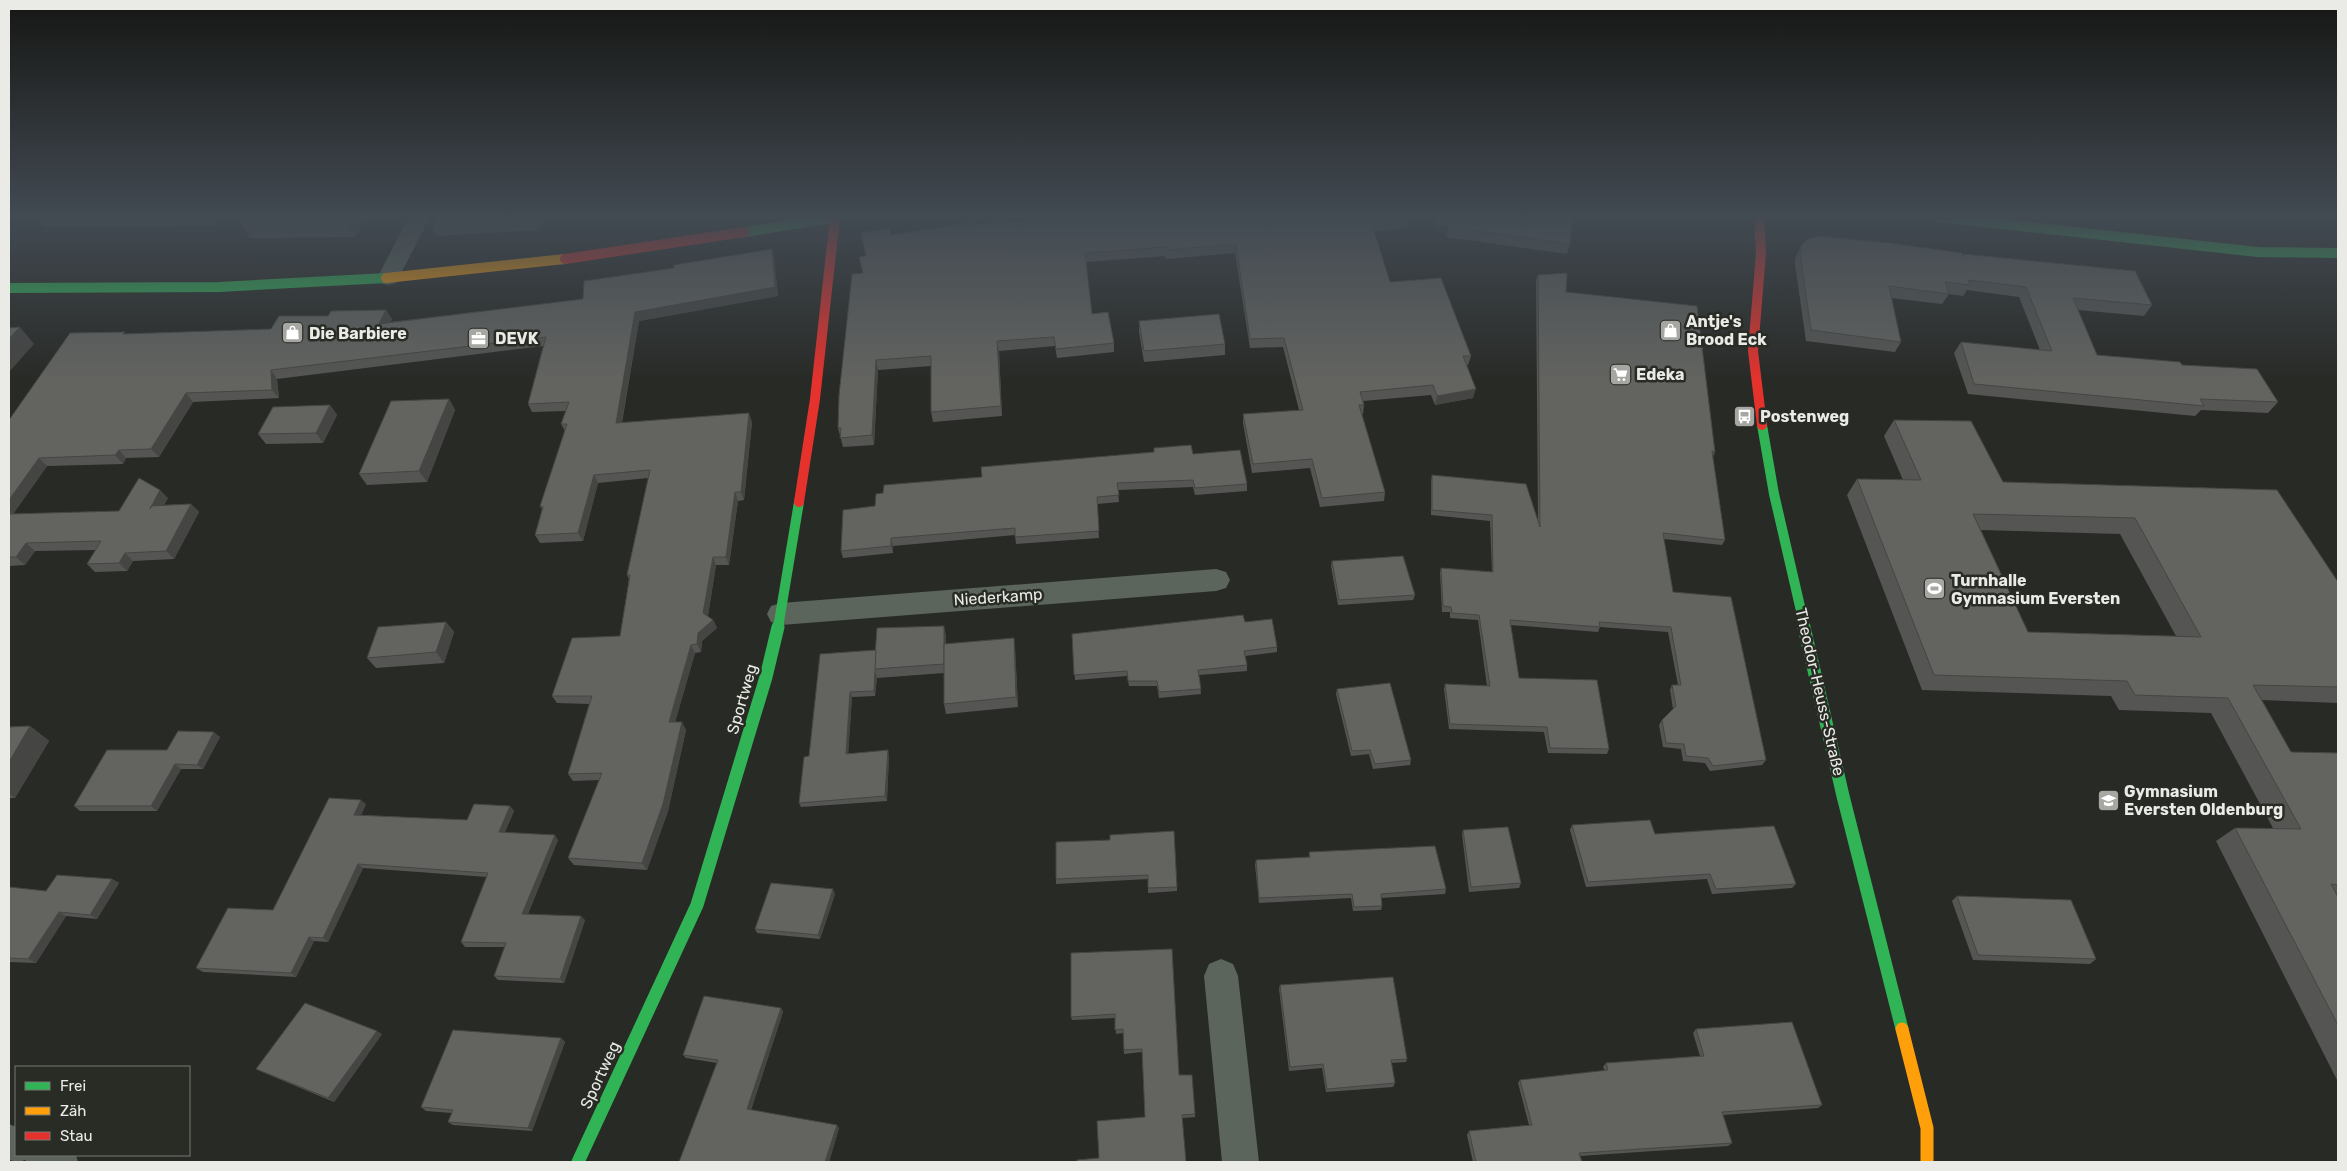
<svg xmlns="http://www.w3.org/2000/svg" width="2347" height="1171" font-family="Rubik,sans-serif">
<rect width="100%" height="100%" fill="#282a26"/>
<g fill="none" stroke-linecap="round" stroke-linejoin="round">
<g fill="#5b655c" fill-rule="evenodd">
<path d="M409 217H430L396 283 388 285 380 283 377 278Z"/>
<path d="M1216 569 1226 572 1230 580 1226 588 1216 591 781 625 771 622 767 614 771 606 781 603Z"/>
<path d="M1221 959 1233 964 1238 976 1259 1162H1222L1204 976 1209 964Z"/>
<path d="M9 1124 16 1127V1155H76L78 1162H27L25 1160 19 1162 9 1160Z"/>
</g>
<g stroke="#30b455" stroke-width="10">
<path d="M1939 217 2258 252 2338 253"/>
<path d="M745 232 836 217"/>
<path d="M9 288 219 287 386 278"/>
<path d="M1762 425 1774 494 1805 628"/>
<path d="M778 628 799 502"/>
</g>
<g stroke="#30b455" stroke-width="13">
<path d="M1804 627 1843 796 1902 1029"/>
<path d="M578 1162 697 905 766 677 778 627"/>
</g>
<path stroke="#ff9f0a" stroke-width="10" d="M386 278 565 259"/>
<path stroke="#ff9f0a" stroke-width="13" d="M1902 1029 1927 1128V1162"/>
<g stroke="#e5322d" stroke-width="10">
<path d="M1759 217 1761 253 1753 351 1762 425"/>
<path d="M565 259 745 232"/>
<path d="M799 502 815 399 835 217"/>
</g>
</g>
<g fill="#555653" fill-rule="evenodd">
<path d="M35 217H222L215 226 44 227Z"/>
<path d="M367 217 355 237 250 238 240 222Z"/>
<path d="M437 217H542L537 230 436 236 432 227Z"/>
<path d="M1436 217H1572L1570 244 1567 254 1446 237 1448 226 1435 227Z"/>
<path d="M2253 217H2302L2300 220Z"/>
<path d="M1409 219 1407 228 1374 231 1390 282 1471 356 1468 365H1467L1473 398 1435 405 1431 395 1363 401 1364 405 1363 414H1362L1385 492 1384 501 1320 507 1310 468 1252 473 1243 423V414L1299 410 1283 347 1250 348 1235 253 1166 259 1165 256 1086 262 1092 314 1114 343V352L1057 358 1055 346 999 351 1002 416 933 422 931 412V366L878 370 874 445 843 447 838 428 866 256 891 235 975 224Z"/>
<path d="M1801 246 1963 255 2152 305 2144 316 2078 310 2097 355 2182 365 2278 402 2268 413 2201 410 2195 416 1968 394 1954 353 1961 342 2040 350 2019 297 1967 290 1963 296 1949 294 1942 304 1891 298 1901 342 1895 352 1806 341 1795 264 1796 256Z"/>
<path d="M772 249 774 257 778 296 639 321 622 423 752 422 744 500 738 501 729 565H716L708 616 713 620 717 628 702 641 701 652 695 653 675 722 686 730 668 811 647 870 574 865 568 858 599 780 573 781 568 774 589 704 557 703 552 696 620 636 629 579 627 575 648 478 598 483 583 541 540 543 535 535 542 509 540 506 565 431 561 424 566 411 532 412 528 404 543 346 277 379 279 398 193 402 159 457 126 458 123 464 47 466 13 514 119 511 168 498 164 505 191 504 199 512 174 559 133 561 127 571 95 572 87 564 96 550 35 551 25 565 9 566V420L127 334 271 329 392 319 390 322 583 299 674 268Z"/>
<path d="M1538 275 1566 292 1715 452 1713 457 1725 540 1722 545 1664 539 1673 592 1766 760 1762 765 1710 771 1705 763 1683 761 1681 749 1663 747 1659 725 1662 720 1673 709 1670 690 1672 685H1678L1668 632 1600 627 1598 632 1510 625 1519 678 1609 749 1607 754 1548 753 1544 732 1449 729 1444 689 1445 684 1487 686 1478 620 1450 618V612H1442L1440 573 1441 568 1492 572 1490 521 1431 515V481L1432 475 1538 521 1536 280Z"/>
<path d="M1139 321 1225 344V355L1144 362 1139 332Z"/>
<path d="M449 399 455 410 427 482 367 485 359 474Z"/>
<path d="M330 405 337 415 323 443 266 444 258 434Z"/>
<path d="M1894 420 2003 482 2277 490 2338 582V703L2262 700 2291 752 2338 753V1082L2216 841 2235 828H2273L2211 713 2119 710 2111 696 1922 690 1847 495 1857 479 1903 480 1884 436ZM1981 530 2120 534 2176 636 2028 632Z"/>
<path d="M1154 448 1193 454 1247 484V491L1195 495 1193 487 1118 490 1119 502 1097 504 1099 538 1016 544 1015 535 893 546V553L843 558 841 551 875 506 883 493 982 477 1154 452Z"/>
<path d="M1332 561 1415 595 1413 600 1338 605 1331 566Z"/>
<path d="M446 622 454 632 444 663 376 668 367 658Z"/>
<path d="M1245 622 1277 647V652L1245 656 1247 665V671L1199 675 1201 694 1159 698 1157 686H1129L1127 676 1075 680 1072 634Z"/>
<path d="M946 635V644L1015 648 1018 707 946 714 944 704V673L877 678V677L875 696 852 697 848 753 889 755 887 801 801 807 799 803 809 756 876 650Z"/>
<path d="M1337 689 1411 760 1410 765 1373 769 1369 754 1351 756 1336 694Z"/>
<path d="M30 726 49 741 15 798H9V727Z"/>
<path d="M220 737 203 769H181L157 811H80L74 806 167 750Z"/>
<path d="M366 804 361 815 467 820 510 806 514 811 505 832 558 840 528 914 585 920 564 983 498 980 494 976 505 947H465L461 942 487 877 363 868 328 942 314 941 296 977 203 972 196 968 273 910Z"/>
<path d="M1572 825 1655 834 1796 884 1792 888 1712 894 1707 879 1586 887 1570 830Z"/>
<path d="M1463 830 1521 883 1519 888 1469 892 1462 834Z"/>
<path d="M1110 840 1177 887V891L1148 893V879L1056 884V879Z"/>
<path d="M1309 852 1446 889 1445 894 1381 898 1382 906 1381 910 1353 911 1351 898 1259 903 1255 865 1256 860 1309 858Z"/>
<path d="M112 879 119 883 97 919 66 916 36 963 9 962V887L46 891Z"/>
<path d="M835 894 820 939 757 933 755 929Z"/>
<path d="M1957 896 2096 959 2090 964 1973 960 1952 901Z"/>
<path d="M1071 953 1179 1075 1195 1114V1117L1183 1118 1099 1158 1145 1117 1142 1052 1124 1054 1123 1033 1116 1034 1115 1018 1072 1020 1071 1017Z"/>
<path d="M1280 985 1407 1059 1406 1062 1391 1063 1395 1083 1393 1087 1326 1092 1322 1068 1289 1071 1279 989Z"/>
<path d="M781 1008 783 1012 751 1110 839 1128 829 1162H679L717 1063 686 1058 683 1055Z"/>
<path d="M1696 1029 1822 1105 1818 1108 1723 1115 1732 1143 1728 1146 1580 1156 1582 1162H1473L1467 1135 1469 1131 1529 1125 1518 1083 1520 1080 1605 1071 1603 1067 1606 1063 1700 1056 1693 1033Z"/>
<path d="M382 1034 334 1102 262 1072 256 1069Z"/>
<path d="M561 1038 565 1042 532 1131 453 1125 448 1122 452 1113 426 1111 421 1107Z"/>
</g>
<g fill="#454643">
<path d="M208 217H222L215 226Z"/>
<path d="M348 217H367L355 237 345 221Z"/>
<path d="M535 217H542L537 230 533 222Z"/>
<path d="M772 249 774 257 778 296 639 321 620 432 616 423 635 312Z"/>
<path d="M386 310 392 319 385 332 379 324Z"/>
<path d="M20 327 34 344 9 372V339Z"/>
<path d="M997 341 999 351 1002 416 1001 406Z"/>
<path d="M876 360 878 370 874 445 872 435Z"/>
<path d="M271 370 277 379 279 398 272 390Z"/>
<path d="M1476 389 1473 398 1435 405 1437 396Z"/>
<path d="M186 393 193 402 159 457 151 449Z"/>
<path d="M449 399 455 410 427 482 419 471Z"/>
<path d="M330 405 337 415 323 443 316 433Z"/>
<path d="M749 413 752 422 744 500 741 492Z"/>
<path d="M119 450 126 458 123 464 115 455Z"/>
<path d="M39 458 47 466 9 520V500Z"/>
<path d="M594 475 598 483 583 541 578 533Z"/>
<path d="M160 490 168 498 157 517 150 509Z"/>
<path d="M735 492 738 501 729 565 726 557Z"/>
<path d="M191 504 199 512 174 559 166 551Z"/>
<path d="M891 538 893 546V553L891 546Z"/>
<path d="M26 543 35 551 25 565 16 557Z"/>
<path d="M125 553 133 561 127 571 119 563Z"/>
<path d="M713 557 716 565 707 621 703 613Z"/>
<path d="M713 620 717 628 702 641 701 652 697 644 698 633Z"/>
<path d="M446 622 454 632 444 663 436 652Z"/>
<path d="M944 626 946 635V673L944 664Z"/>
<path d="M1014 638 1015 648 1018 707 1016 697Z"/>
<path d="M691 645 695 653 673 730 669 722Z"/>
<path d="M875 672 877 677 875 696 874 691Z"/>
<path d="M850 692 852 697 848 758 846 754Z"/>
<path d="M682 722 686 730 668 811 647 870 642 863Z"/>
<path d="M30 726 49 741 15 798 9 794V762Z"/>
<path d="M214 732 220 737 203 769 197 765Z"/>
<path d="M888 750 889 755 887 801 885 796Z"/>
<path d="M175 764 181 769 157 811 151 806Z"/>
<path d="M361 800 366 804 359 819 354 815Z"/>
<path d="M510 806 514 811 503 836 499 832Z"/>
<path d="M555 835 558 840 526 918 522 914Z"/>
<path d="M358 864 363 868 328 942 323 938Z"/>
<path d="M112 879 119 883 97 919 90 915Z"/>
<path d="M833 889 835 894 820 939 818 935Z"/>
<path d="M59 912 66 916 36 963 28 959Z"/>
<path d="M581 916 585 920 564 983 560 979Z"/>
<path d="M309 937 314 941 296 977 291 973Z"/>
<path d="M781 1008 783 1012 750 1112 747 1109Z"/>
<path d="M377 1031 382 1034 334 1102 328 1098Z"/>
<path d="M561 1038 565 1042 532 1131 528 1128Z"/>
<path d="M837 1125 839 1128 829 1162H825Z"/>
</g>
<g fill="#636460" stroke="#454643" fill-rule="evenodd">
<path d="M243 217H348L345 221 240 222Z"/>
<path d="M437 217H535L533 222 432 227Z"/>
<path d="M1091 217H1408L1409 219 1371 221 1390 282 1441 278 1471 356H1463L1476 389 1437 396 1433 385 1360 392 1364 405H1359L1385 492 1322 498 1312 459 1253 464 1243 414 1303 410 1284 338 1250 339 1236 244 1166 250 1165 247 1085 253 1092 314 1108 312 1114 343 1056 349 1054 337 997 341 1001 406 931 412V356L876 360 872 435 840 438 841 428H838L839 395 852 274 863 273 859 257 866 256 861 233 890 228 891 235 975 222V224Z"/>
<path d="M1450 217H1572L1570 244 1448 227Z"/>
<path d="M1819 236 1890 243 1962 253 1963 257V254L2135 271 2152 305 2073 298 2097 355 2180 362 2182 365 2257 369 2278 402 2200 399 2204 406 1974 384 1961 342 2052 351 2026 287 1968 280 1970 285 1945 282 1949 294 1889 286 1901 342 1811 330 1800 253 1801 246 1808 239Z"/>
<path d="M772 249 775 287 635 312 616 423 749 413 741 492H735L726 557H713L703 613 713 620 698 633 697 644 691 645 669 722H682L663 804 642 863 568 858 602 773 568 774 592 696H552L572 638 620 636 630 575H627L650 470 594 475 578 533 535 535 543 507 540 506 567 424H561L569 402 528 404 546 337 271 370 272 390 186 393 151 449 119 450 115 455 39 458 9 500V420L70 333 125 332 123 334 271 329 279 316H328L331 311 386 310 379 324 583 299 584 281 674 268V265Z"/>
<path d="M1567 273 1566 292 1697 306 1715 452 1712 451 1725 540 1663 533 1673 592 1731 597 1766 760 1713 766 1708 758 1686 756 1684 744 1666 743 1662 720 1676 706 1672 685H1681L1671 627 1599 622 1600 627 1510 620 1519 678 1597 680 1609 749 1550 748 1547 727 1450 724 1445 684 1490 686 1479 615 1452 613 1451 607 1443 606 1441 568 1493 572 1492 515 1432 510V475L1526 484 1540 527 1538 275Z"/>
<path d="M1219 314 1225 344 1144 351 1139 321Z"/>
<path d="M20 327 9 339V328Z"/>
<path d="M449 399 419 471 359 474 391 401Z"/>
<path d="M330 405 316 433 258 434 273 407Z"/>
<path d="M1894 420 1971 421 2003 482 2277 490 2338 582V687L2253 685 2291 752 2338 753V885L2331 884 2338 897V1025L2235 828 2301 829 2228 698 2135 695 2127 681 1934 675 1857 479 1921 480ZM1973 514 2135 518 2201 637 2028 632Z"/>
<path d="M1191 445 1193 454 1240 450 1247 484 1195 488 1193 480 1117 483 1119 495 1097 497 1099 531 1015 537V528L891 538V546L841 551 843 510 875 506 876 494 883 493 884 485 982 477 981 467 1154 452V448Z"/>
<path d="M139 478 160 490 150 509 151 506 191 504 166 551 125 553 119 563 87 564 101 541 26 543 16 557H9V514L119 511Z"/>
<path d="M1403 556 1415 595 1339 600 1332 561Z"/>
<path d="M1243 615 1245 622 1272 619 1277 647 1244 651 1247 665 1198 670 1201 689 1159 692 1157 681H1128L1127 671 1074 675 1072 634Z"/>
<path d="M446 622 436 652 367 658 378 627Z"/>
<path d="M944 626V664L874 669 877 628Z"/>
<path d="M1014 638 1016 697 944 704V644Z"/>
<path d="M876 650 874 691 850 692 846 754 888 750 885 796 799 803 804 757 809 756 820 654Z"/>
<path d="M1390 683 1411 760 1375 764 1370 750 1352 751 1337 689Z"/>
<path d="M30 726 9 762V727Z"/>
<path d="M178 731 214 732 197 765 175 764 151 806H74L107 750H167Z"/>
<path d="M329 798 361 800 354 815 467 820 474 804 510 806 499 832 555 835 522 914 581 916 560 979 494 976 506 943 461 942 488 873 358 864 323 938 309 937 291 973 196 968 228 908 273 910Z"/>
<path d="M1650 820 1655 834 1774 826 1796 884 1716 889 1710 874 1588 882 1572 825Z"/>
<path d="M1508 827 1521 883 1471 887 1463 830Z"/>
<path d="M1174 831 1177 887 1148 888V875L1056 879V842L1110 840V835Z"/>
<path d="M1435 846 1446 889 1381 894 1382 906 1354 907 1352 894 1259 898 1256 860 1310 857 1309 852Z"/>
<path d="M57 875 112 879 90 915 59 912 28 959 9 958V887L46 891Z"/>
<path d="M771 883 833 889 818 935 755 929Z"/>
<path d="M1957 896 2071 900 2096 959 1978 955Z"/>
<path d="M1172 949 1179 1075H1192L1195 1114 1182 1115 1186 1162H1077V1160L1099 1158 1097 1121 1145 1117 1142 1049 1124 1050 1123 1029 1115 1030V1014L1071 1017V953Z"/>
<path d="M1393 977 1407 1059 1391 1060 1395 1083 1327 1089 1323 1064 1290 1067 1280 985Z"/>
<path d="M704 996 781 1008 747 1109 837 1125 825 1162H679L718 1060 683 1055Z"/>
<path d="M305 1003 377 1031 328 1098 256 1069Z"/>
<path d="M1792 1022 1822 1105 1722 1112 1732 1143 1579 1153 1582 1162H1476L1469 1131 1532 1125 1520 1080 1608 1070 1606 1063 1704 1056 1696 1029Z"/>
<path d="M453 1030 561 1038 528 1128 448 1122 453 1110 421 1107Z"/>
</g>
<linearGradient id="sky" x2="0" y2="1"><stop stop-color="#161715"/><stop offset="0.57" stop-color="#424a52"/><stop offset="1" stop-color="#424a52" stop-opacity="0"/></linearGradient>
<rect width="2347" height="381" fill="url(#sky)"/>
<defs>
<symbol id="shop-square" viewBox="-11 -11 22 22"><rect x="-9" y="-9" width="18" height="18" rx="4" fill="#a6a7a3" stroke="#292b25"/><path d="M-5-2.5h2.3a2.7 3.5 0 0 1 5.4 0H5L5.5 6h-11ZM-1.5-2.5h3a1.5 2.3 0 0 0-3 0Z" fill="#fff"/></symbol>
<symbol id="office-square" viewBox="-11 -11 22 22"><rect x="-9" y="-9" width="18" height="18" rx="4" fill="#a6a7a3" stroke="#292b25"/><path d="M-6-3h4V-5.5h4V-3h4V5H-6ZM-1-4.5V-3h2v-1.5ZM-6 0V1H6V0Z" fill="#fff"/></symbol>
<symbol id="supermarket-square" viewBox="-11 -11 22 22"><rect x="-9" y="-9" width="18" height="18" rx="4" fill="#a6a7a3" stroke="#292b25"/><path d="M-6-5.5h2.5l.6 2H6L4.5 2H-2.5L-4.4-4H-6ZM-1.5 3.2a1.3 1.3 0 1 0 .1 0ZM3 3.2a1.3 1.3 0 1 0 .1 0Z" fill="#fff"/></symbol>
<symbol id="bus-square" viewBox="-11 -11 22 22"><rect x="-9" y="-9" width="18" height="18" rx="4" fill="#a6a7a3" stroke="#292b25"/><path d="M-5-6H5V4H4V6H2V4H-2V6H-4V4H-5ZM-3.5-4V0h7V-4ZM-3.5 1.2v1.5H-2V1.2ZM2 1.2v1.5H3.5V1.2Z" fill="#fff"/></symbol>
<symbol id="stadium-square" viewBox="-11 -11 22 22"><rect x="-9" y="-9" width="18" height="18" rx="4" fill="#a6a7a3" stroke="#292b25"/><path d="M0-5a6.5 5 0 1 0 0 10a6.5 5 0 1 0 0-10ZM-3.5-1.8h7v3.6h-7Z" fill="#fff"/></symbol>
<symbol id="school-square" viewBox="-11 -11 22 22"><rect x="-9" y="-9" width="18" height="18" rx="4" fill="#a6a7a3" stroke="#292b25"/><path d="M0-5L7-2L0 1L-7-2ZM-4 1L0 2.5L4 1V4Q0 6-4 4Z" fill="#fff"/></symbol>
</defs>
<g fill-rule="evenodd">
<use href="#shop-square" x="1658" y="318" width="25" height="25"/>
<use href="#shop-square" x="280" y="320" width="25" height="25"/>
<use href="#office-square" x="466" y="326" width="25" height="25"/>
<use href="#supermarket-square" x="1608" y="362" width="25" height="25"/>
<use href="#bus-square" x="1732" y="404" width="25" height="25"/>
<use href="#stadium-square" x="1922" y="576" width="25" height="25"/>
<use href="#school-square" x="2096" y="788" width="25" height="25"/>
</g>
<g text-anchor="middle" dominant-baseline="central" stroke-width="5" stroke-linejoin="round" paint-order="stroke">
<g font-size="16" font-weight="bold" fill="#eaebe7" stroke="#292b25" text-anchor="start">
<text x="1686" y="321">Antje's<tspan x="1686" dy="18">Brood Eck</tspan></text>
<text x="309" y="333">Die Barbiere</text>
<text x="495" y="338">DEVK</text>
<text x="1636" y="374">Edeka</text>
<text x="1760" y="416">Postenweg</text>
<text x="1951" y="580">Turnhalle<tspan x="1951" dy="18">Gymnasium Eversten</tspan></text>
<text x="2124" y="791">Gymnasium<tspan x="2124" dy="18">Eversten Oldenburg</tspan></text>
</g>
<g font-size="16" fill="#eaebe7" stroke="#292b25">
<text transform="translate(998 597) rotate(-4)">Niederkamp</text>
<text transform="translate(1820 692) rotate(77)">Theodor-Heuss-Straße</text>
<text transform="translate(742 699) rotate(-74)">Sportweg</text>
<text transform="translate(600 1075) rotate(-65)">Sportweg</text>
</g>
</g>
<rect width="2347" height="1171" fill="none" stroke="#eaebe7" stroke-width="20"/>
<rect x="15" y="1066" width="175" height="90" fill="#292b25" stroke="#767873"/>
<rect x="25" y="1082" width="25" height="8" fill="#30b455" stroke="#767873"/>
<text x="60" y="1091" font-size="15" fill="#eaebe7">Frei</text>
<rect x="25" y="1107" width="25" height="8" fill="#ff9f0a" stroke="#767873"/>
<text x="60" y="1116" font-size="15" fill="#eaebe7">Zäh</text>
<rect x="25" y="1132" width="25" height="8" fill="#e5322d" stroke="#767873"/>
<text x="60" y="1141" font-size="15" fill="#eaebe7">Stau</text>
</svg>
